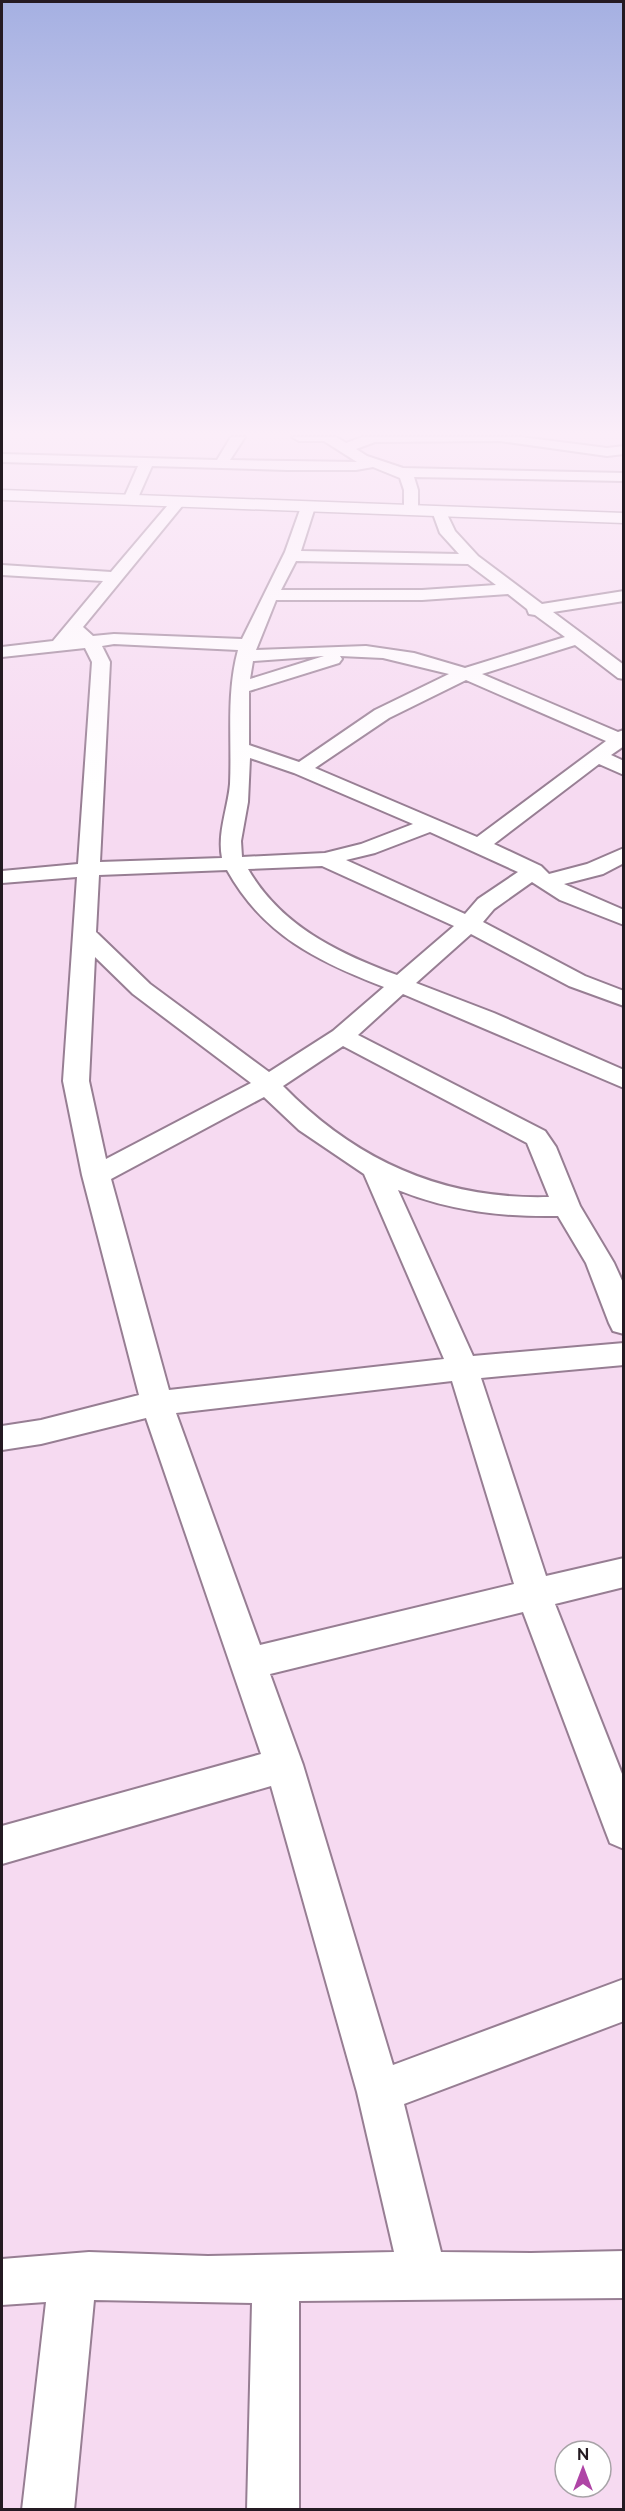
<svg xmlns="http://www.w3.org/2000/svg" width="625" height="2511" font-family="Raleway,sans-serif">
<rect width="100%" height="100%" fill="#f6daf1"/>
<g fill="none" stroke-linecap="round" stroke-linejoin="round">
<defs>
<g id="street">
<path d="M231 437H245L230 460 357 462 324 441H299L292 437H336L346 443 362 437H521L607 448 624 446V454L607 456 500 441 375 442 356 449 367 456 403 468 624 473V481L414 477 418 490V510L411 514 404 510V490L400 478 373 467 356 470H287L152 466 137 500 130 504 123 500 138 466 2 462V454L217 460Z"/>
<path d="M178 498 183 499 185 502 183 505 83 627 93 636 114 634 242 639 285 552 301 507 308 503 315 507 301 551 459 554 440 533 432 511 439 507 444 508 455 531 478 556 542 604 624 591V601L553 612 624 665V679L618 678 575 645 482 674 618 732 624 730V746L611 755 624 761V775L599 764 494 844 541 866 549 874 587 864 624 848V863L603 874 564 884 624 910V925L560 900 532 882 494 909 483 922 585 976 624 991V1006L569 986 471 934 416 983 494 1013 624 1070V1088L403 994 358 1035 545 1131 556 1147 580 1206 614 1263 624 1285V1334L613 1331 609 1323 586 1263 558 1216C502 1217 450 1211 398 1190L473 1356 624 1343V1365L481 1378 546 1576 624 1558V1587L555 1604 624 1779V1849L610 1843 605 1830 523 1612 270 1674 303 1765 393 2065 624 1979V2021L404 2104 441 2252 531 2253 624 2251V2298L299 2301V2510H247L252 2303 94 2300 74 2510H22L46 2302 2 2305V2259L89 2252 208 2256 394 2252 357 2092 271 1786 2 1864V1826L261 1754 146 1418 41 1444 2 1450V1426L41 1420 139 1395 82 1175 63 1081 77 877 2 883V871L78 864 92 662 85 648 2 657V647L53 641 103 581 2 575V565L111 572 173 499ZM296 561 468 564 496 585 422 590H281ZM508 594 527 609 529 614 535 615 565 637 465 668 414 653 366 646 256 650 276 600H422ZM114 644 238 650C226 694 232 739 230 784 228 808 217 833 222 858L100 862 110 662 102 646ZM324 656 250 679 253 661ZM340 656 383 658 449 674 375 710 299 762 249 745V691L339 663 342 659ZM466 680 606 741 477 837 315 768 389 718ZM250 758 294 773 413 824 361 844 325 853 242 857 241 841 248 802ZM430 832 518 872 478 899 465 914 346 860 375 853ZM322 866 454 926 397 975C338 953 281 926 248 869ZM227 870C263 935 317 961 384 987L333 1031 269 1072 150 984 96 932 99 875ZM95 957 133 994 251 1083 106 1159 89 1081ZM343 1046 527 1143 549 1197C443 1200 356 1161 283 1086ZM264 1097 299 1130 364 1174 444 1359 169 1390 111 1179ZM452 1381 514 1584 260 1645 176 1413Z"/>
</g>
<path id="secondary" d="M2 490 624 513V523L2 500Z"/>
</defs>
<use href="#street" stroke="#977e93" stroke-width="4"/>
<use href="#secondary" stroke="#977e93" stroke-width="3"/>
<use href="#street" fill="#fff" fill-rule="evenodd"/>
<use href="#secondary" fill="#fff" fill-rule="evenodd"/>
</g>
<linearGradient id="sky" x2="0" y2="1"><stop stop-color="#a5b0e2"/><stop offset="0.55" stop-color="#fbeef9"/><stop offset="1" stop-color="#fbeef9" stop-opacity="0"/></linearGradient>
<rect width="625" height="788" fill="url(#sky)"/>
<rect width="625" height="2511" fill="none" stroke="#241a22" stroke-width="6"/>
<g transform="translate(583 2469)"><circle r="28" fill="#ffffff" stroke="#a7a3a7" stroke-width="1.5"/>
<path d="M0-4.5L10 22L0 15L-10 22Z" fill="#af45a6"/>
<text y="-9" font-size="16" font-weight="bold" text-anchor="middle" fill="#241a22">N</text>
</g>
</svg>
